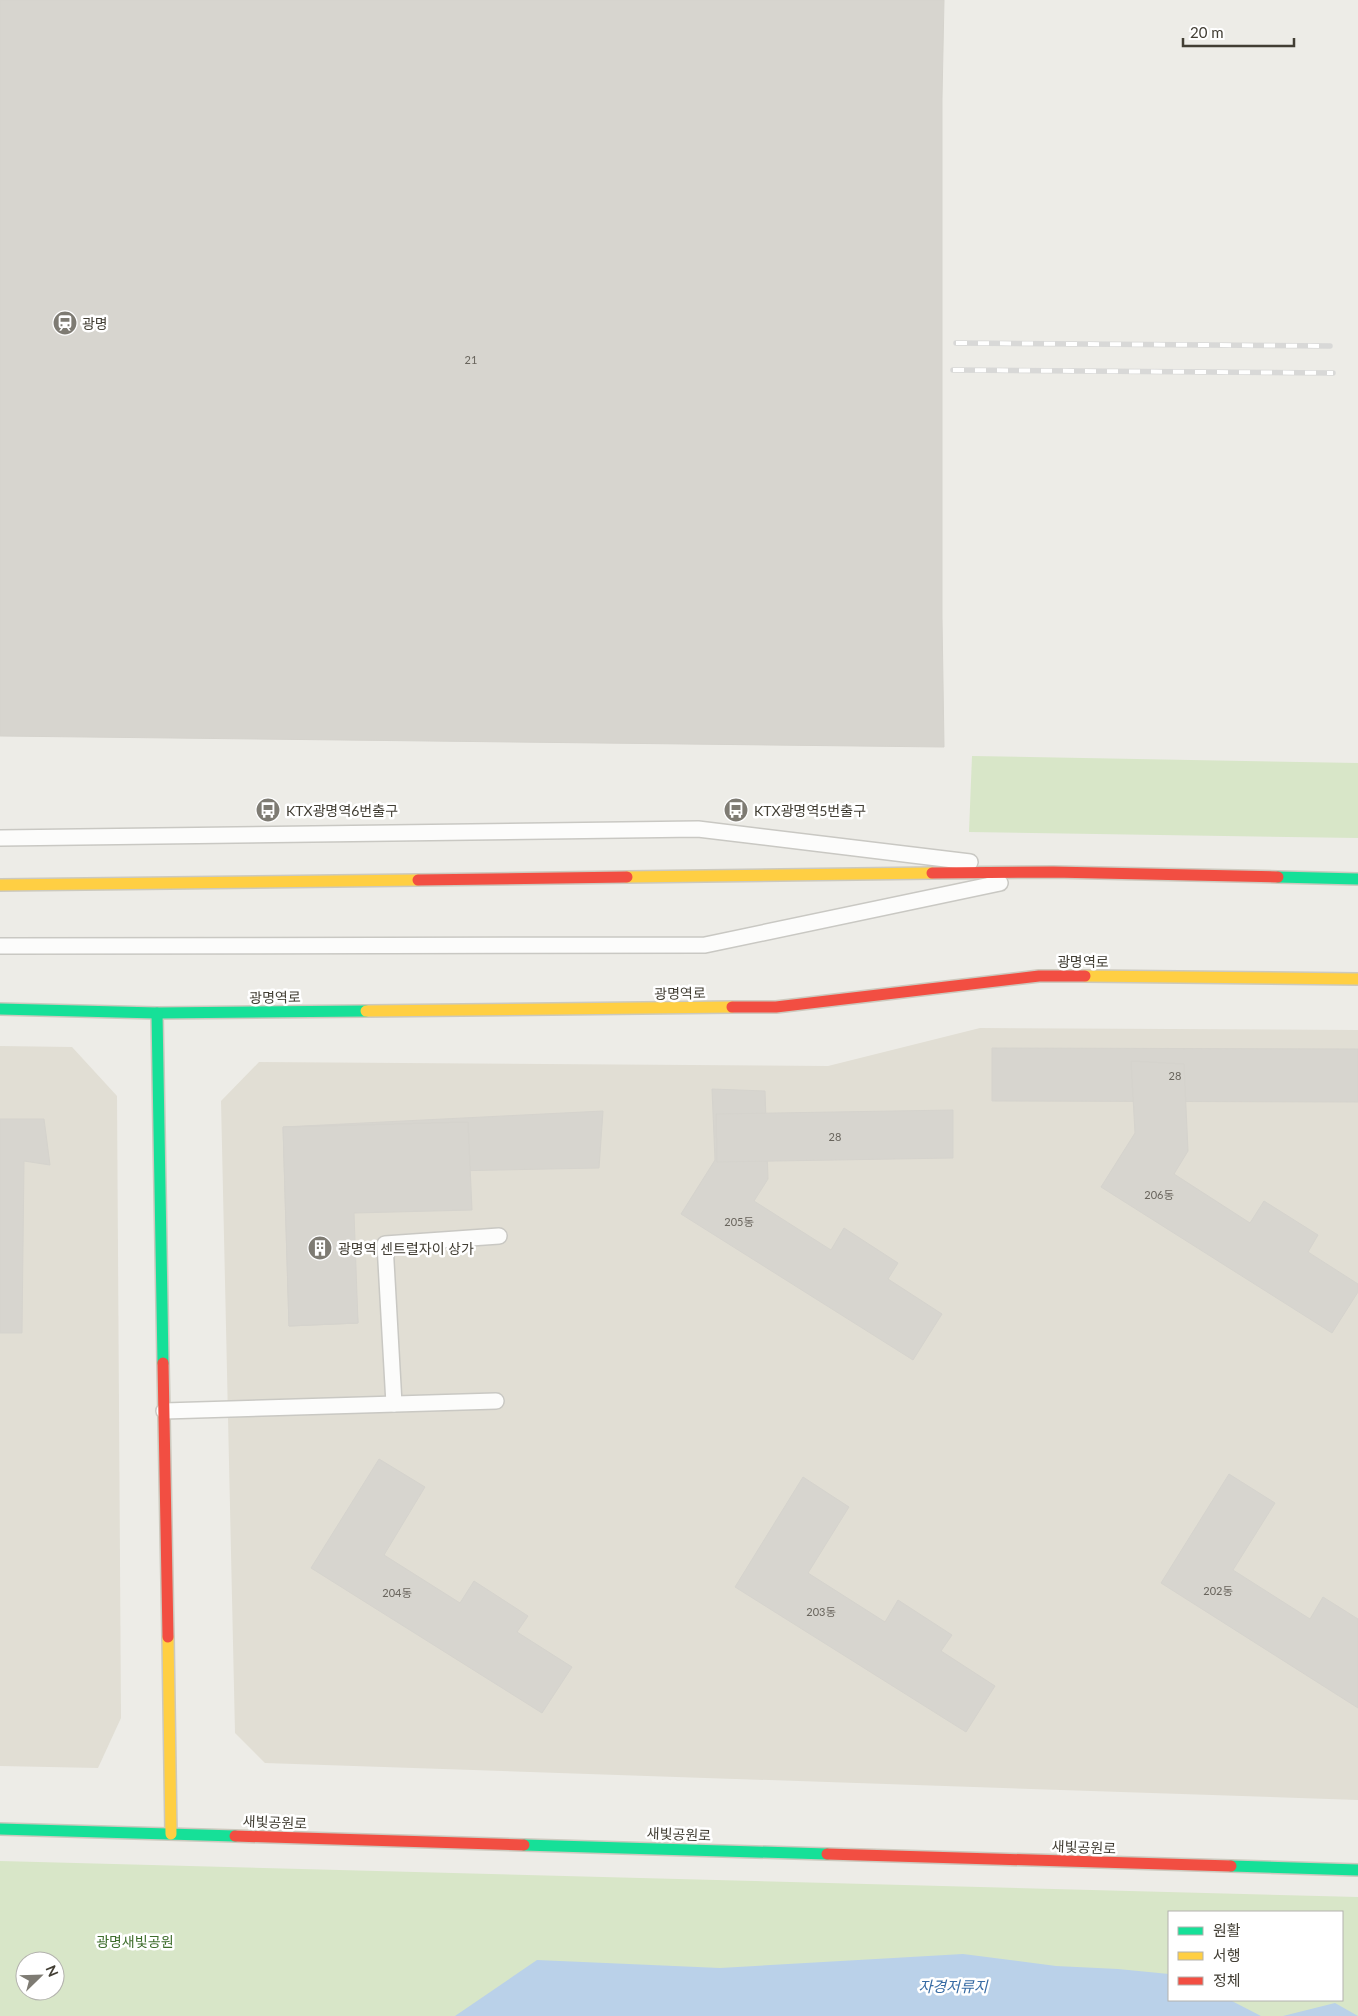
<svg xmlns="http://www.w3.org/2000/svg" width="1358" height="2016" font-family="Lato,'Noto Sans KR',sans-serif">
<rect width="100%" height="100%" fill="#edece7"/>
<g fill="#e1ded4">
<path d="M980 1028 1358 1030V1800L265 1763 235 1733 221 1101 259 1062 828 1066Z"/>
<path d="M0 1046 72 1047 117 1096 121 1718 98 1768 0 1766Z"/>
</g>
<g fill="#d8e6c8" fill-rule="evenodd">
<path d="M972 756 1358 763V838L969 832Z"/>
<path d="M0 1861 1358 1897V2016H0ZM1169 1912H1342V2000H1169ZM25 1961H55V1991H25Z"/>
</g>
<g fill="#bad1e9">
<path d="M963 1954 1056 1966 1118 1969 1169 1974V2000H1230L1261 2016H455L537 1960 720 1968Z"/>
<path d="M1335 2003 1358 2016H1283Z"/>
</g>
<g fill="#d7d5cf" stroke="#d5d3cd">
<path d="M0 0H944L942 98V619L944 747 0 736Z"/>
<path d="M992 1048 1358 1049V1102L992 1101Z"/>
<path d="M1131 1061 1184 1064 1188 1151 1174 1174 1250 1223 1264 1201 1318 1235 1308 1252 1358 1284V1292L1332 1333 1101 1187 1135 1133Z"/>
<path d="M712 1089 765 1091 768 1179 754 1201 831 1250 844 1228 898 1263 888 1279 942 1314 913 1360 681 1214 715 1160Z"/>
<path d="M953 1110V1158L717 1162 716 1114Z"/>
<path d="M603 1111 599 1168 349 1173 358 1323 289 1326 283 1127Z"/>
<path d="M0 1119H44L50 1165 24 1161 22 1333H0Z"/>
<path d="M468 1122 472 1210 354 1213 358 1323 289 1326 283 1127Z"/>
<path d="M379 1459 425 1487 384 1555 460 1603 474 1581 528 1616 517 1632 572 1667 542 1713 311 1568Z"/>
<path d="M1229 1474 1275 1503 1233 1570 1310 1619 1323 1597 1358 1619V1708L1161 1583Z"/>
<path d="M803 1477 849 1507 808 1573 885 1622 898 1600 952 1635 941 1651 995 1686 966 1732 735 1587Z"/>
</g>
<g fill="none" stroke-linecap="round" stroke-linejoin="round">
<defs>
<g id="lane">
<path d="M0 838 698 829 970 862"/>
<path d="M0 946 705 945 1000 883"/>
<path d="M394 1404 385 1244 499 1236"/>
<path d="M164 1411 496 1401"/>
</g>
<g id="fast">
<path d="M1278 877 1358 879"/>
<path d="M0 1009 157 1013 366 1011"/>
<path d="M157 1013 163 1363"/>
<path d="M0 1829 235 1836"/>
<path d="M524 1845 827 1854"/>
<path d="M1231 1866 1358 1870"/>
</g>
<g id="slow">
<path d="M627 877 932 873"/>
<path d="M0 885 418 880"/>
<path d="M1085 976 1358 979"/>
<path d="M366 1011 732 1007"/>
<path d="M168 1637 171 1834"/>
</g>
<g id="jam">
<path d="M932 873 1053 872 1278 877"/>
<path d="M418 880 627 877"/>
<path d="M732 1007H776L1039 976H1085"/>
<path d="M163 1363 168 1637"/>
<path d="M235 1836 524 1845"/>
<path d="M827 1854 1231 1866"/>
</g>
</defs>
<use href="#lane" stroke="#c9c8c3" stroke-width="18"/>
<use href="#fast" stroke="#ccc9be" stroke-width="14"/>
<use href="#slow" stroke="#ccc9be" stroke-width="14"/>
<use href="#jam" stroke="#ccc9be" stroke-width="14"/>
<use href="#lane" stroke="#fcfcfb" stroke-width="15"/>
<use href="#fast" stroke="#16e098" stroke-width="11"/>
<use href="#slow" stroke="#ffcf43" stroke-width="11"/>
<use href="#jam" stroke="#f24e42" stroke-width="11"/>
<defs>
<g id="rail">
<path d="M956 343 1330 346"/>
<path d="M953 370 1333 373"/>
</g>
</defs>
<use href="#rail" stroke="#d8d8d7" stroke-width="5.5"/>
<use href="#rail" stroke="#fff" stroke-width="4" stroke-dasharray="11" stroke-linecap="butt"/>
</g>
<defs>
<symbol id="station-disc" viewBox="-11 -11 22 22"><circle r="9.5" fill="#7e7b73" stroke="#fff"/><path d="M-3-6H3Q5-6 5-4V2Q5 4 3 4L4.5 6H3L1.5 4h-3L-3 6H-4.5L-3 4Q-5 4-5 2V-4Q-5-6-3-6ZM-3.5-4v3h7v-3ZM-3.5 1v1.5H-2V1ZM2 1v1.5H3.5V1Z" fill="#fff"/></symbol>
<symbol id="bus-disc" viewBox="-11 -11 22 22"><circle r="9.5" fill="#7e7b73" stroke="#fff"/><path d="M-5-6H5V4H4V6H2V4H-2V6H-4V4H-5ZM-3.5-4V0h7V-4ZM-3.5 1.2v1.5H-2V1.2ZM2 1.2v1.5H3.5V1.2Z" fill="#fff"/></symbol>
<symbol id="building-disc" viewBox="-11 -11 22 22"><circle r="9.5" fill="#7e7b73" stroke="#fff"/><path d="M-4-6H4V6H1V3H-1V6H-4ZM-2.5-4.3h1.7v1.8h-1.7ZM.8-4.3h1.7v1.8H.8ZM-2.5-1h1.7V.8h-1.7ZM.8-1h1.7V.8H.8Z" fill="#fff"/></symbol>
</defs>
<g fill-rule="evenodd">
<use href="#station-disc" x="51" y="309" width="28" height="28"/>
<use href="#bus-disc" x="254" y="796" width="28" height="28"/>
<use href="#bus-disc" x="722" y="796" width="28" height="28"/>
<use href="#building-disc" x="306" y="1234" width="28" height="28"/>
</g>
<g text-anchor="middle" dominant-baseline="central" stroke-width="5" stroke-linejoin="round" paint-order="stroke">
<g font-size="11" fill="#68645c">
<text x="471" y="359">21</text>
<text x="1175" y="1075">28</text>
<text x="835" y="1136">28</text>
<text x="1159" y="1194">206동</text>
<text x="739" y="1221">205동</text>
<text x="1218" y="1590">202동</text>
<text x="397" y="1592">204동</text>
<text x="821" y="1611">203동</text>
</g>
<g font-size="14" fill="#423e34" stroke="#fff" text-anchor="start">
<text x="82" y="323">광명</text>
<text x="286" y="810">KTX광명역6번출구</text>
<text x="754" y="810">KTX광명역5번출구</text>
<text x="338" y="1248">광명역 센트럴자이 상가</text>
</g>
<g font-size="14" fill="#423e34" stroke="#fff">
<text x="1083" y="961">광명역로</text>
<text transform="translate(680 993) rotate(-1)">광명역로</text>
<text transform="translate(275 997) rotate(-1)">광명역로</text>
<text transform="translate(275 1822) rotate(2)">새빛공원로</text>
<text transform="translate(679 1834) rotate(2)">새빛공원로</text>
<text transform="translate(1084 1847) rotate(2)">새빛공원로</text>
</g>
<g font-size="14" fill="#3f6e2d" stroke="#fff">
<text x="135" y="1941">광명새빛공원</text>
</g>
<g font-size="15" font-style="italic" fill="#376ba4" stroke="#fff">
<text x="953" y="1986">자경저류지</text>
</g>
</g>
<rect x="1168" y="1911" width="175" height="90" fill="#ffffff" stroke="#b3b2ae"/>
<rect x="1178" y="1927" width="25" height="8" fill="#16e098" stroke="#b3b2ae"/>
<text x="1213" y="1936" font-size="15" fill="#423e34">원활</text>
<rect x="1178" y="1952" width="25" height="8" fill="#ffcf43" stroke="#b3b2ae"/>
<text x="1213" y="1961" font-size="15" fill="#423e34">서행</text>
<rect x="1178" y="1977" width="25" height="8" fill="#f24e42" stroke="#b3b2ae"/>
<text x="1213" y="1986" font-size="15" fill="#423e34">정체</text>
<g transform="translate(40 1976) rotate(67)"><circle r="24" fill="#ffffff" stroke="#b3b2ae"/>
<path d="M0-4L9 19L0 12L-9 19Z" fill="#7e7b73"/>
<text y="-8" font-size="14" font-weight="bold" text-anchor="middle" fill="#423e34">N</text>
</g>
<path d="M1183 38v8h111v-8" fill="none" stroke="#423e34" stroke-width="2.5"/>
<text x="1190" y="38" font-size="15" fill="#423e34" stroke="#ffffff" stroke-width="4" paint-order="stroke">20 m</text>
</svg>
